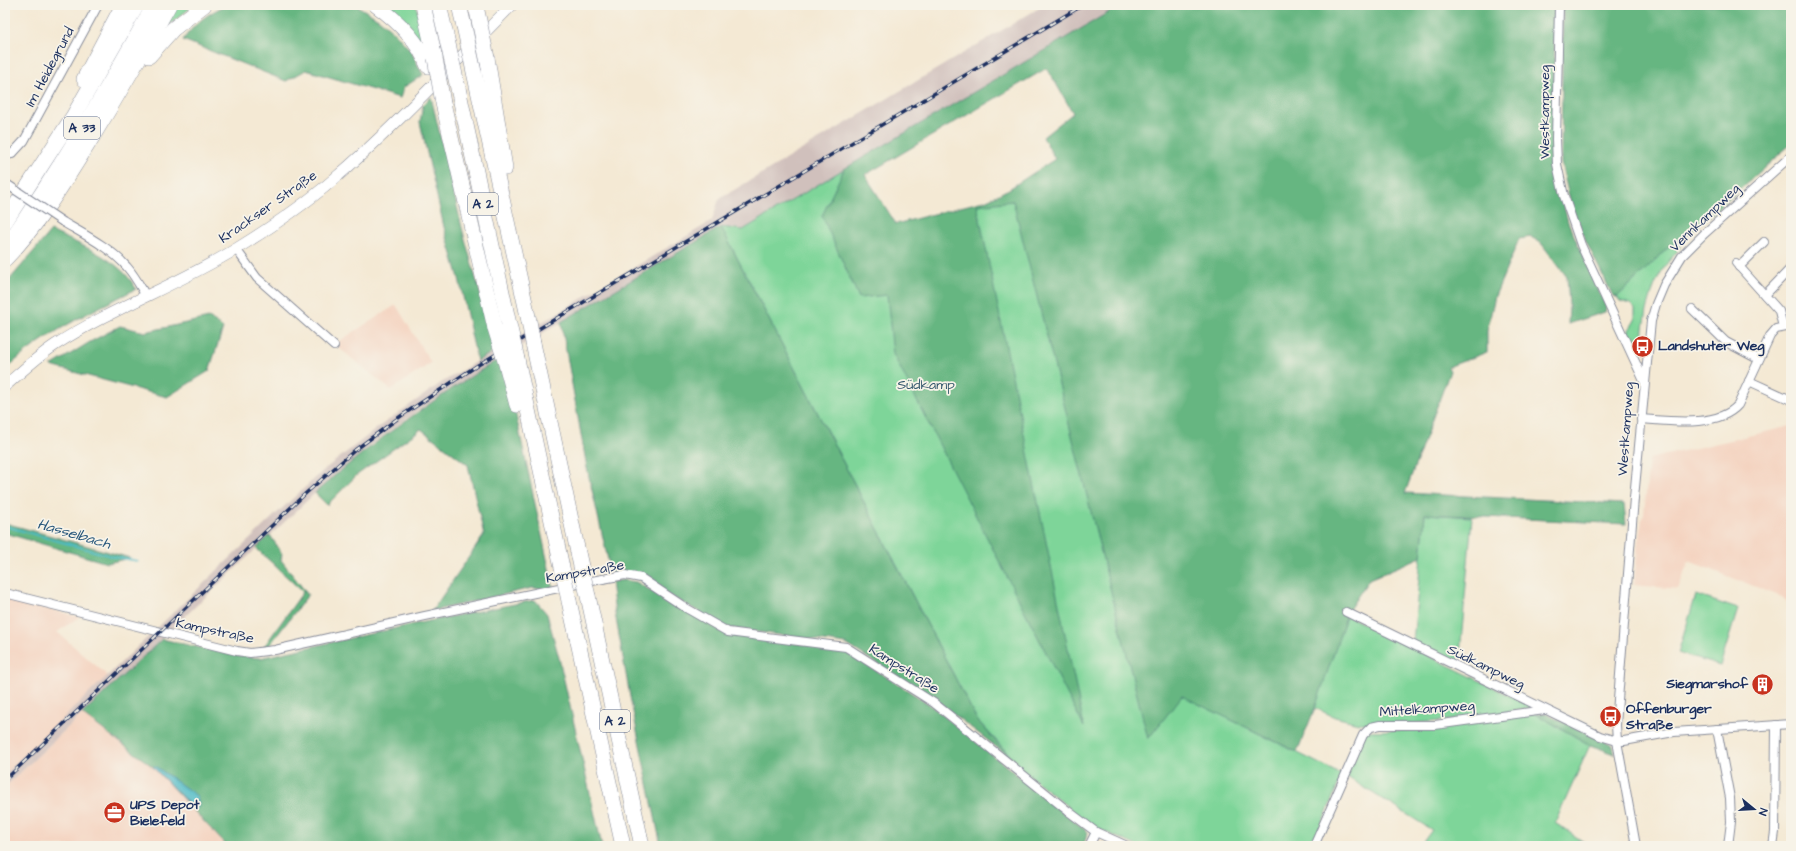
<svg xmlns="http://www.w3.org/2000/svg" width="1796" height="851" font-family="'Architects Daughter',sans-serif">
<rect width="100%" height="100%" fill="#f7f3e8"/>
<filter id="ink" filterUnits="userSpaceOnUse"><feTurbulence type="fractalNoise" baseFrequency=".025" numOctaves="2"/><feDisplacementMap in="SourceGraphic" scale="8" xChannelSelector="R" yChannelSelector="G"/><feConvolveMatrix kernelMatrix="1 2 1 2 8 2 1 2 1" color-interpolation-filters="sRGB"/></filter>
<filter id="wash" filterUnits="userSpaceOnUse"><feTurbulence type="fractalNoise" baseFrequency=".012" numOctaves="4" result="noise"/><feDisplacementMap in="SourceGraphic" scale="16" xChannelSelector="R" yChannelSelector="G"/><feGaussianBlur stdDeviation="0.9" result="paint"/><feColorMatrix in="noise" values="0 0 0 0 0 0 0 0 0 0 0 0 0 0 0 0 0 1.4 0 .05"/><feComposite in="paint" operator="in"/></filter>
<g filter="url(#wash)">
<rect width="100%" height="100%" fill="#f4e9d4"/>
<g fill="#f4d3c0">
<path d="M396 305 431 363 391 390 339 348 338 342Z"/>
<path d="M1791 426V605L1782 597 1689 561 1678 589 1634 585 1638 541 1640 539 1642 518 1644 515 1649 459Z"/>
<path d="M5 597 79 617 57 632 108 676 5 774Z"/>
<path d="M82 714 152 766 227 846H5V787Z"/>
</g>
<path fill="#d0c0bc" d="M1044 5H1121L743 230 721 227 499 359 417 411 375 442 315 493 5 787V774L275 515 325 469 380 426 441 383 477 361 712 221 719 199Z"/>
<g fill="#7ed599" stroke="#4c827c">
<path d="M176 5H194L165 28Z"/>
<path d="M385 5H416L428 52Z"/>
<path d="M844 169 842 174 896 256 977 205 983 204 1005 191 1007 201H1013L1175 704 1182 695 1342 775 1313 846H1137L1090 825 1020 768 1018 764 977 720 721 227 743 230Z"/>
<path d="M1677 239H1684C1681 250 1669 259 1663 269 1650 290 1645 315 1643 339H1640L1639 353 1637 355 1627 333 1635 320V309L1630 304 1620 301 1617 297Z"/>
<path d="M1425 514 1472 517 1459 665 1413 642Z"/>
<path d="M1696 595 1738 609 1720 666 1678 653Z"/>
<path d="M1346 615 1531 706 1532 708 1455 720 1401 724 1358 723 1335 717 1315 708Z"/>
<path d="M1536 714 1590 745 1555 823 1590 846H1420L1432 830 1347 777 1365 731 1413 730Z"/>
</g>
<g fill="#66b681" stroke="#407270" fill-rule="evenodd">
<path d="M226 5H356L380 20 396 34 411 51 423 75 404 87 400 98 306 70 286 81 183 40C195 23 207 14 226 5Z"/>
<path d="M1121 5H1555L1553 164 1568 222 1606 307 1605 312 1568 324 1569 305 1567 277 1541 243 1531 237 1519 239 1495 296 1487 331V352L1448 367 1450 371 1405 493 1624 504 1626 524 1425 514 1421 557 1369 579 1348 611 1315 708 1297 752 1182 696 1148 739 1013 201 977 205 1084 727 893 354 887 295 859 298 822 216 844 169ZM1047 68 1073 113 1043 137 1055 159 1009 189 987 200 896 224 865 175Z"/>
<path d="M1563 5H1791V144L1684 239H1677L1617 297 1613 296 1574 217 1561 163Z"/>
<path d="M431 97 463 232 496 350 477 361 459 278 444 227 420 122 423 105Z"/>
<path d="M721 227 977 720 1012 759 935 700 846 644 729 628 624 571 611 573 587 468 561 322Z"/>
<path d="M51 231C80 245 121 259 136 289 90 312 43 334 5 370V285Z"/>
<path d="M209 318 223 328 209 371 167 397 51 366 90 342 120 326 145 332Z"/>
<path d="M499 359 515 411 553 587 544 589 532 588 432 611 484 535 468 465 421 429 357 475 327 505 315 493C372 442 434 399 499 359Z"/>
<path d="M5 523 130 558 107 563 5 533Z"/>
<path d="M270 535 282 554 281 560 308 595 268 647 263 648 303 592 256 548Z"/>
<path d="M623 580 636 582 726 634 844 650 929 704 1088 832 1083 846H661L631 702 615 613 611 582Z"/>
<path d="M535 600 547 614 559 658 602 846H227L152 766 82 714 162 639 236 656 260 658 424 622Z"/>
<path d="M1536 714H1546L1609 743 1613 746 1615 754 1590 745Z"/>
</g>
<path fill="#4cbac6" stroke="#347492" d="M155 766 197 796 199 805 196 810 194 809 153 767Z"/>
<g fill="none" stroke-linecap="round" stroke-linejoin="round">
<path stroke="#4cbac6" stroke-width="2" d="M5 526 115 557 138 561"/>
</g>
</g>
<g filter="url(#ink)">
<g fill="none" stroke-linecap="round" stroke-linejoin="round">
<defs>
<g id="street">
<path d="M1559 5 1556 139 1557 164 1564 196 1581 245 1644 381"/>
<path d="M5 155 12 154 24 141 98 5"/>
<path d="M63 222C85 235 111 248 127 267 135 276 140 286 146 296"/>
<path d="M236 249 257 278 334 346"/>
<path d="M1736 263 1779 311 1783 327"/>
<path d="M1739 267 1764 242"/>
<path d="M1765 295 1791 268"/>
<path d="M1692 309 1726 342 1758 359"/>
<path d="M1749 381 1791 400"/>
<path d="M1641 419C1669 421 1718 428 1738 405L1770 336 1776 329 1791 326"/>
<path d="M5 593 237 651 250 653 275 650 425 616 597 580 625 575 641 578 686 608 728 632 846 647 934 703 1068 811 1096 832 1127 846"/>
<path d="M1346 612 1600 736 1617 741H1624L1674 732 1791 724"/>
<path d="M1717 729 1730 798 1731 822 1728 846"/>
<path d="M1089 846 1096 832"/>
<path d="M1314 846 1363 735 1371 727 1380 725H1435L1545 710"/>
<path d="M1636 846 1617 741 1616 725 1634 498 1651 321 1656 304 1664 285 1682 256 1704 234 1791 156"/>
<path d="M1773 846 1775 832 1776 725"/>
</g>
<path id="secondary" d="M5 386C21 372 37 357 55 345 112 308 178 285 236 249 270 228 303 206 333 180 396 126 453 64 512 5"/>
<g id="highway">
<path d="M376 5C398 21 418 40 428 66"/>
<path d="M423 5 435 58"/>
<path d="M439 5 448 44"/>
<path d="M459 5 464 26"/>
<path d="M149 56 173 29 204 5"/>
<path d="M487 58 505 168"/>
<path d="M474 72 529 321"/>
<path d="M84 79 123 5"/>
<path d="M458 88 508 320"/>
<path d="M443 103 495 328"/>
<path d="M5 222 74 115 137 5"/>
<path d="M8 244C61 167 109 87 154 5"/>
<path d="M5 259C38 225 63 184 88 144 116 98 143 52 169 5"/>
<path d="M533 343 582 571"/>
<path d="M517 359 563 572"/>
<path d="M506 364 517 405"/>
<path d="M588 596 642 846"/>
<path d="M569 601 623 846"/>
</g>
</defs>
<use href="#street" stroke="#888c99" stroke-width="10"/>
<use href="#secondary" stroke="#888c99" stroke-width="12"/>
<use href="#highway" stroke="#888c99" stroke-width="16"/>
<use href="#street" stroke="#fff" stroke-width="8"/>
<use href="#secondary" stroke="#fff" stroke-width="11"/>
<use href="#highway" stroke="#fff" stroke-width="15"/>
<defs>
<path id="rail" d="M5 780 305 494 355 450 401 416 478 365 1083 5"/>
</defs>
<use href="#rail" stroke="#1b2f5e" stroke-width="3.5"/>
<use href="#rail" stroke="#f7f3e8" stroke-width="2" stroke-dasharray="6" stroke-linecap="butt"/>
<defs>
<path id="street-bridge" d="M5 183 63 222"/>
<g id="highway-bridge">
<path d="M477 11 487 58"/>
<path d="M464 26 474 72"/>
<path d="M448 44 458 88"/>
<path d="M435 58 443 103"/>
<path d="M508 320 517 359"/>
<path d="M529 321 533 343"/>
<path d="M495 328 506 364"/>
<path d="M582 571 588 596"/>
<path d="M563 572 569 601"/>
</g>
</defs>
<use href="#street-bridge" stroke="#888c99" stroke-width="10" stroke-linecap="butt"/>
<use href="#highway-bridge" stroke="#888c99" stroke-width="16" stroke-linecap="butt"/>
<use href="#street-bridge" stroke="#fff" stroke-width="8"/>
<use href="#highway-bridge" stroke="#fff" stroke-width="15"/>
</g>
</g>
<defs>
<symbol id="bus-disc" viewBox="-11 -11 22 22"><circle r="9.5" fill="#c8321e" stroke="#f7f3e8"/><path d="M-5-6H5V4H4V6H2V4H-2V6H-4V4H-5ZM-3.5-4V0h7V-4ZM-3.5 1.2v1.5H-2V1.2ZM2 1.2v1.5H3.5V1.2Z" fill="#fff"/></symbol>
<symbol id="building-disc" viewBox="-11 -11 22 22"><circle r="9.5" fill="#c8321e" stroke="#f7f3e8"/><path d="M-4-6H4V6H1V3H-1V6H-4ZM-2.5-4.3h1.7v1.8h-1.7ZM.8-4.3h1.7v1.8H.8ZM-2.5-1h1.7V.8h-1.7ZM.8-1h1.7V.8H.8Z" fill="#fff"/></symbol>
<symbol id="office-disc" viewBox="-11 -11 22 22"><circle r="9.5" fill="#c8321e" stroke="#f7f3e8"/><path d="M-6-3h4V-5.5h4V-3h4V5H-6ZM-1-4.5V-3h2v-1.5ZM-6 0V1H6V0Z" fill="#fff"/></symbol>
</defs>
<g fill-rule="evenodd">
<use href="#bus-disc" x="1630" y="334" width="25" height="25"/>
<use href="#building-disc" x="1750" y="672" width="25" height="25"/>
<use href="#bus-disc" x="1598" y="704" width="25" height="25"/>
<use href="#office-disc" x="102" y="800" width="25" height="25"/>
</g>
<g text-anchor="middle" dominant-baseline="central" stroke-width="3.5" stroke-linejoin="round" paint-order="stroke">
<g fill="#f7f3e8" stroke="#5d6a87" stroke-width="1">
<rect x="64" y="117" width="36" height="22" rx="3"/>
<rect x="468" y="193" width="30" height="22" rx="3"/>
<rect x="600" y="710" width="30" height="22" rx="3"/>
</g>
<g font-size="13" font-weight="bold" fill="#1b2f5e">
<text x="82" y="128">A 33</text>
<text x="483" y="204">A 2</text>
<text x="615" y="721">A 2</text>
</g>
<g font-size="14" fill="#1b2f5e" stroke="#f7f3e8">
<text transform="translate(50 67) rotate(-62)">Im Heidegrund</text>
<text transform="translate(1545 112) rotate(-90)">Westkampweg</text>
<text transform="translate(268 207) rotate(-35)">Krackser Straße</text>
<text transform="translate(1705 218) rotate(-44)">Vennkampweg</text>
<text transform="translate(1626 429) rotate(-86)">Westkampweg</text>
<text transform="translate(585 572) rotate(-10)">Kampstraße</text>
<text transform="translate(215 631) rotate(12)">Kampstraße</text>
<text transform="translate(1486 667) rotate(26)">Südkampweg</text>
<text transform="translate(904 669) rotate(32)">Kampstraße</text>
<text transform="translate(1427 709) rotate(-4)">Mittelkampweg</text>
</g>
<g font-size="14" font-weight="bold" fill="#1b2f5e" stroke="#f7f3e8" text-anchor="start">
<text x="1658" y="346">Landshuter Weg</text>
<text x="1748" y="684" text-anchor="end">Siegmarshof</text>
<text x="1626" y="709">Offenburger<tspan x="1626" dy="16">Straße</tspan></text>
<text x="130" y="805">UPS Depot<tspan x="130" dy="16">Bielefeld</tspan></text>
</g>
<g font-size="14" fill="#34586d" stroke="#f7f3e8">
<text x="926" y="385">Südkamp</text>
</g>
<g font-size="15" font-style="italic" fill="#2a597d" stroke="#f7f3e8">
<text transform="translate(74 534) rotate(16)">Hasselbach</text>
</g>
</g>
<rect width="1796" height="851" fill="none" stroke="#f7f3e8" stroke-width="20"/>
<g transform="translate(1754 809) rotate(108)" stroke="#f7f3e8" stroke-width="3" paint-order="stroke">
<path d="M0-3L7 15L0 10L-7 15Z" fill="#1b2f5e"/>
<text y="-6" font-size="11" font-weight="bold" text-anchor="middle" fill="#1b2f5e">N</text>
</g>
</svg>
